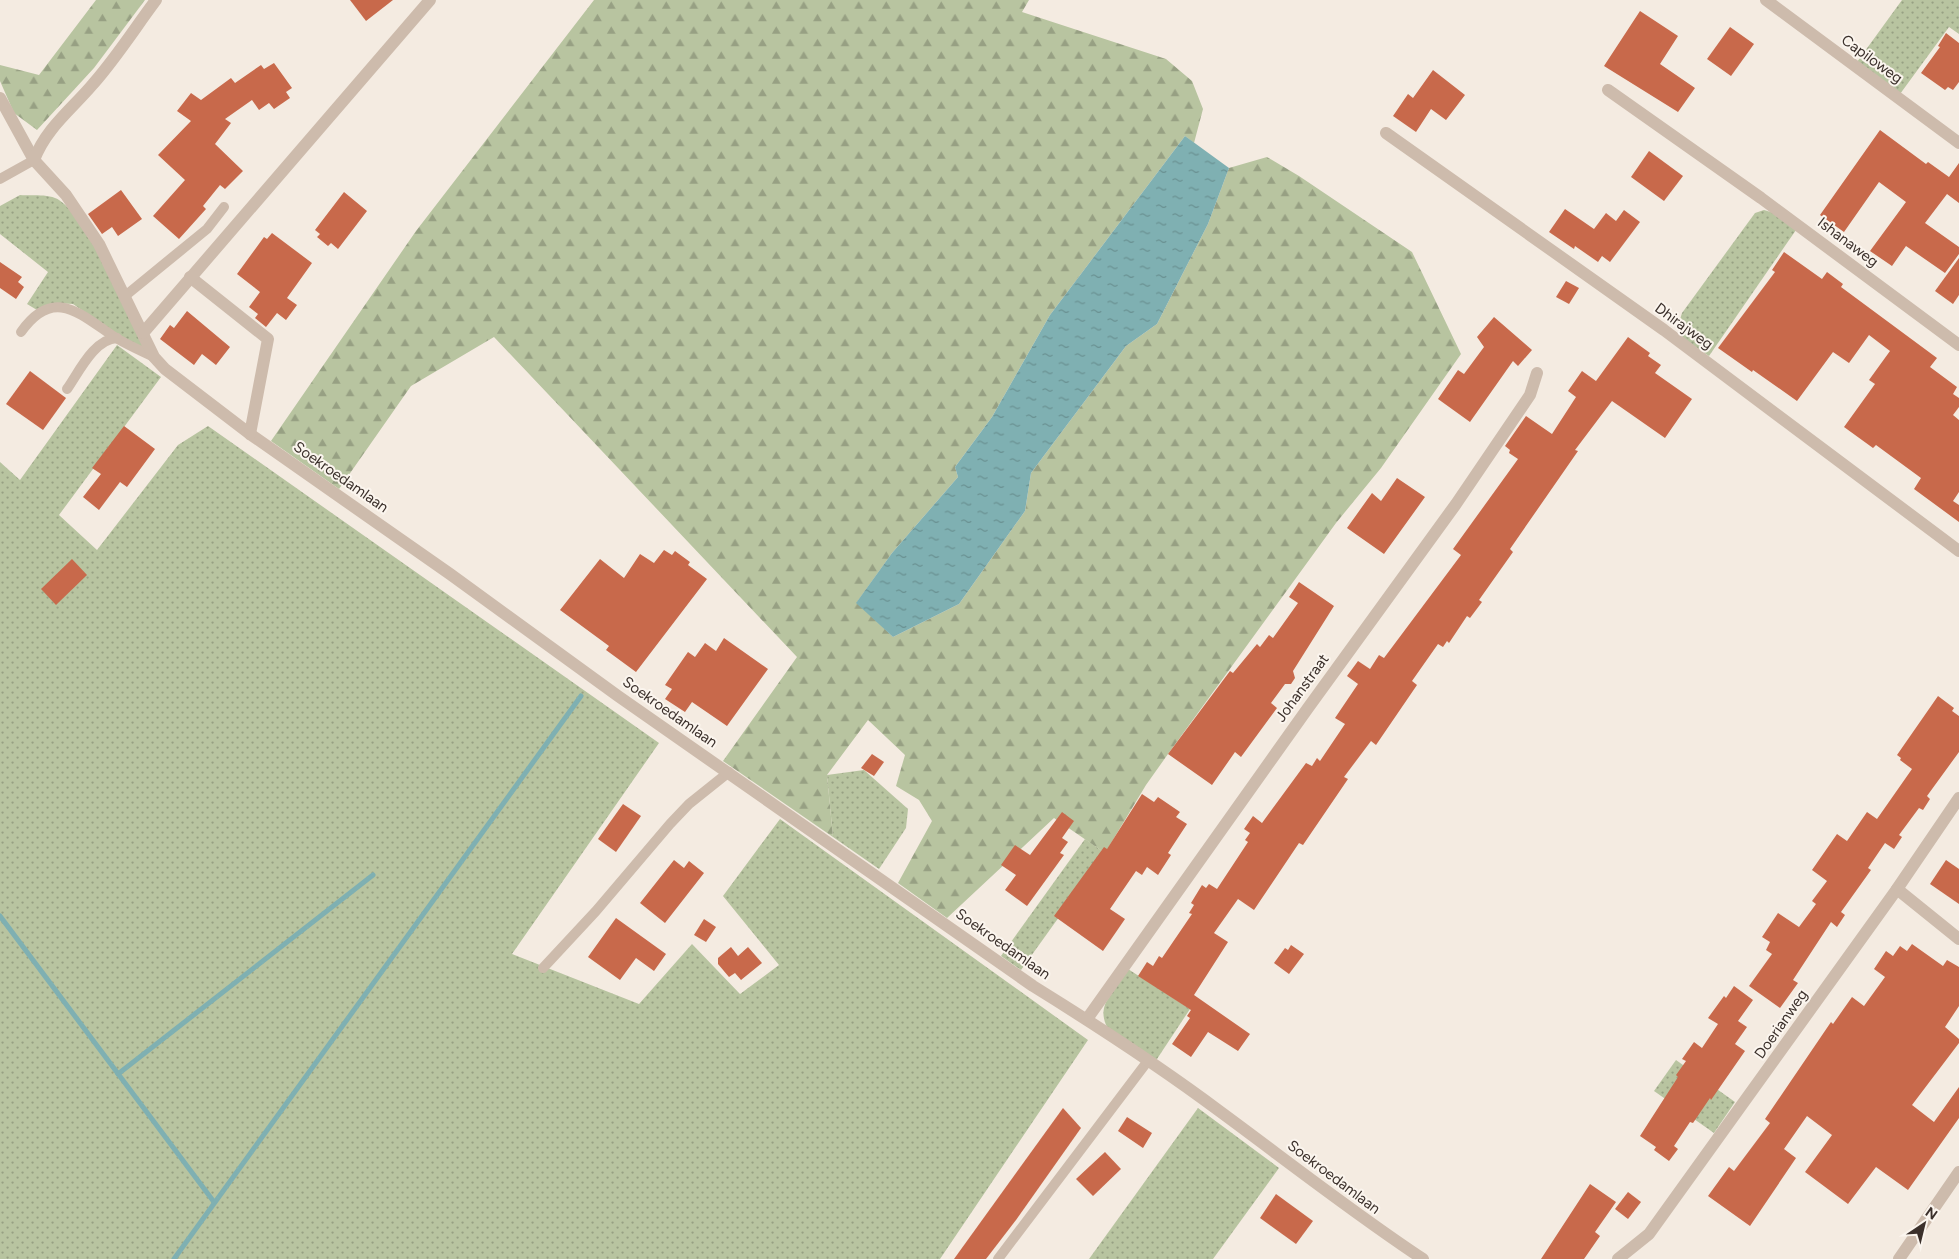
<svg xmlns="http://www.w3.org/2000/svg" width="1959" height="1259" font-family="Figtree,sans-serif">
<defs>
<pattern id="grass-dots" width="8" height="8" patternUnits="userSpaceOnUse" patternTransform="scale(1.25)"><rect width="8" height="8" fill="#b8c4a0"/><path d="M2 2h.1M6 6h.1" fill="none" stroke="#97a083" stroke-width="1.8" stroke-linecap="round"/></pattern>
<pattern id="forest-firs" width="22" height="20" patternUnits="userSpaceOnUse" patternTransform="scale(1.25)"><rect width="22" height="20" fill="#b8c4a0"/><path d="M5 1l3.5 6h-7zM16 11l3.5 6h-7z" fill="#97a083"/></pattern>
<pattern id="water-ripples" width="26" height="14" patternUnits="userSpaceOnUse" patternTransform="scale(1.25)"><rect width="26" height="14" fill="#7fb0b2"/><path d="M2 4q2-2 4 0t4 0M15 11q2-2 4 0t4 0" fill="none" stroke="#699091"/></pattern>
</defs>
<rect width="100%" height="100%" fill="#f4ebe1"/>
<g fill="url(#grass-dots)">
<path d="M1902 0H1959V34L1949 27 1900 94 1857 62Z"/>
<path d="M20 195C30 196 45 194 55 198 85 209 133 324 148 356L73 304 56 303 37 310 27 304 48 272 0 234V206Z"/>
<path d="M1764 210 1774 213 1796 230 1709 356 1680 337 1678 326 1682 313 1755 213Z"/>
<path d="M117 345 161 377 59 515 97 550 178 445 208 426 659 743 512 954 639 1004 692 944 740 994 779 965 723 896 780 819 1088 1040 940 1259H0V462L20 480Z"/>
<path d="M864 770 908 809 906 828 879 869 833 837 827 775Z"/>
<path d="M1085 839 1105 853 1021 970 1001 956Z"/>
<path d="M1128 969 1190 1009 1155 1062 1107 1027C1103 1019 1102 1011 1106 1002Z"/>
<path d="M1676 1060 1735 1102 1714 1133 1654 1091Z"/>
<path d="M1198 1108 1279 1168 1213 1259H1089Z"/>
</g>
<g fill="url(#forest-firs)">
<path d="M96 0H145L94 68 37 130 14 113 0 81V65L39 75Z"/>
<path d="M594 0H1029L1022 12 1166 59 1192 81 1203 109 1194 143 1185 136 1050 315 992 417 955 467 958 477 892 553 857 602 893 637 959 604 1025 511 1031 473 1126 346 1157 324 1208 224 1229 168 1267 157 1299 176 1412 252 1461 354 1381 468 1336 523 1168 754 1146 785 1105 853 1054 818 947 918 898 883 932 821 919 800 896 786 905 755 868 720 827 775 833 837 723 761 797 657 494 337 411 386 339 489 271 441 416 231Z"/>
</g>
<path fill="url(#water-ripples)" d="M1185 136 1229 168 1208 224 1157 324 1126 346 1031 473 1025 511 959 604 893 637 856 603 892 553 958 477 955 467 992 417 1050 315Z"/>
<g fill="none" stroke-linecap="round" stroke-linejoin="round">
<g stroke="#7fb0b2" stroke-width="5">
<path d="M0 916 214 1202"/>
<path d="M118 1074 373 875"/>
<path d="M174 1259 581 696"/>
</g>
</g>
<g fill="#c8694b">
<path d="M350 0H393L366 21Z"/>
<path d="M1640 11 1678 36 1660 64 1695 88 1678 112 1604 66Z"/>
<path d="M1730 27 1754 44 1731 76 1707 59Z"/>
<path d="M1946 33 1959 43V82L1953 90 1948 87 1945 90 1921 73 1940 47 1938 46Z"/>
<path d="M274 63 292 88 286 92 290 98 274 109 269 103 259 110 252 100 225 119 231 123 215 144 243 171 225 189 220 185 203 206 206 209 179 239 153 216 185 180 158 155 191 121 177 111 191 93 201 100 231 78 235 83 261 65 264 69Z"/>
<path d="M1433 70 1465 95 1446 120 1431 109 1416 132 1393 116 1408 94 1413 98Z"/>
<path d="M1880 130 1926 164 1928 162 1949 177 1959 163V203L1947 194 1925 223 1959 247V254L1945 273 1906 246 1892 266 1870 251 1906 202 1879 182 1844 232 1820 215Z"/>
<path d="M1649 151 1683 176 1664 201 1631 177Z"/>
<path d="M121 190 142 219 118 236 112 227 102 234 88 214Z"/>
<path d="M344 192 367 211 338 249 331 243 328 246 317 237 320 234 315 230Z"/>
<path d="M1565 209 1594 229 1606 213 1616 221 1624 210 1640 222 1610 262 1602 256 1598 262 1575 246 1574 249 1549 232Z"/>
<path d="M272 233 312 263 287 298 297 305 286 320 277 313 266 327 255 318 258 314 249 307 260 292 237 274 264 237 267 239Z"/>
<path d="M1784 252 1822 279 1827 272 1843 284 1841 287 1937 358 1930 367 1957 387 1953 394 1959 398V407L1953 415 1959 420V492L1953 501 1959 505V522L1914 489 1921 478 1876 445 1873 448 1844 427 1875 384 1869 380 1890 351 1869 335 1849 363 1833 352 1797 401 1753 370 1752 372 1718 348 1775 272 1772 270Z"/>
<path d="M1959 258V295L1953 304 1935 291Z"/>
<path d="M0 262 22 277 18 282 24 287 16 299 0 288Z"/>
<path d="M1566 281 1579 288 1569 304 1556 297Z"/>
<path d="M187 311 230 347 216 365 202 354 194 365 160 339 170 325 174 328Z"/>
<path d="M1494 317 1532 350 1518 366 1513 361 1470 422 1438 399 1458 370 1464 374 1484 347 1477 337Z"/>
<path d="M1628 337 1650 353 1648 356 1661 365 1655 373 1692 399 1665 438 1612 401 1575 450 1578 451 1510 549 1513 552 1479 600 1482 602 1470 618 1467 616 1449 643 1447 641 1443 647 1438 644 1412 681 1417 685 1376 745 1371 741 1344 777 1348 779 1303 845 1299 843 1254 910 1238 899 1214 933 1228 942 1194 995 1250 1034 1238 1051 1208 1032 1191 1057 1172 1044 1190 1018 1187 1016 1191 1010 1138 976 1147 962 1153 966 1159 956 1162 958 1192 914 1189 913 1194 905 1191 903 1202 885 1206 888 1209 884 1217 889 1248 842 1245 840 1250 833 1244 829 1253 816 1262 823 1306 763 1312 766 1317 758 1320 761 1345 724 1335 718 1358 684 1347 676 1358 661 1370 669 1379 655 1384 658 1461 555 1453 549 1518 459 1509 453 1510 450 1505 446 1526 416 1552 434 1576 397 1568 391 1582 371 1596 381Z"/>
<path d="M30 371 66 398 43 430 6 404Z"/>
<path d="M124 426 155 449 127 487 120 482 99 510 83 497 101 474 92 468Z"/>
<path d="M1397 478 1425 497 1384 554 1347 528 1372 493 1381 501Z"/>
<path d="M664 550 672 555 675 551 690 562 688 565 707 579 636 672 606 650 609 646 560 610 600 559 624 578 640 554 654 563Z"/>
<path d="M72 559 87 575 56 605 41 589Z"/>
<path d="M1299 582 1334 606 1293 671 1295 678 1291 684H1285L1271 703 1277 708 1241 757 1235 752 1212 785 1168 754 1230 671 1233 673 1257 644 1260 647 1269 635 1273 638 1298 603 1289 597Z"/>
<path d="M724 638 768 669 727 726 692 702 685 712 665 699 672 689 665 685 688 652 695 657 705 643 716 651Z"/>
<path d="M1938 696 1954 708 1952 711 1959 716V752L1927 796 1930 799 1923 810 1919 808 1899 835 1902 837 1894 849 1885 843 1868 868 1871 870 1841 912 1845 915 1837 927 1831 922 1793 980 1798 983 1780 1008 1749 986 1772 954 1766 950 1770 942 1762 937 1778 913 1799 927 1816 904 1812 901 1827 881 1812 870 1837 834 1847 841 1867 812 1877 819 1912 769 1900 760 1901 758 1897 755Z"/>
<path d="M872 754 884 762 874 776 861 768Z"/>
<path d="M1142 794 1154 802 1158 797 1180 812 1176 817 1187 824 1168 853 1171 855 1158 875 1147 867 1142 875 1136 871 1110 909 1125 919 1103 951 1054 916 1104 847 1107 849Z"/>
<path d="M623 804 641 816 616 852 598 839Z"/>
<path d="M1062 812 1074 821 1062 838 1068 842 1060 853 1064 855 1027 906 1005 890 1016 875 1001 865 1015 845 1030 855Z"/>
<path d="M674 860 684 868 689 861 704 873 665 923 640 903Z"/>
<path d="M1946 860 1959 869V904L1930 884Z"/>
<path d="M616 918 666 954 654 971 636 958 620 980 588 957Z"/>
<path d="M704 919 716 927 706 942 694 935Z"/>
<path d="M1912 944 1943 966 1947 960 1959 967V1006L1945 1027 1959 1039V1043L1912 1105 1934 1122 1959 1087V1118L1908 1190 1876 1167 1848 1204 1805 1172 1832 1135 1807 1116 1784 1149 1796 1158 1750 1226 1708 1196 1729 1167 1734 1171 1770 1123 1765 1119 1831 1022 1833 1024 1852 997 1864 1006 1885 977 1874 969 1886 951 1893 956 1900 946 1907 951Z"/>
<path d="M1291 945 1304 954 1289 974 1274 963 1285 948 1288 950Z"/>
<path d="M731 947 738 956 748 947 762 963 741 980 735 973 729 977 718 964V958Z"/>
<path d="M1734 986 1753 1000 1738 1021 1747 1027 1735 1044 1745 1051 1711 1100 1710 1098 1693 1123 1690 1122 1674 1146 1678 1149 1669 1161 1654 1150 1656 1147 1640 1136 1678 1077 1676 1075 1686 1061 1682 1059 1694 1042 1702 1048 1718 1024 1708 1018 1724 996 1726 998Z"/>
<path d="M1063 1108 1081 1128 1016 1220 986 1259H954Z"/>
<path d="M1127 1117 1152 1133 1143 1148 1118 1131Z"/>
<path d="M1105 1152 1121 1169 1093 1196 1076 1179Z"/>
<path d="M1590 1184 1616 1202 1595 1232 1600 1236 1584 1259H1541Z"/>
<path d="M1628 1192 1641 1202 1628 1219 1615 1209Z"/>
<path d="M1276 1194 1313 1221 1296 1244 1260 1218Z"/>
</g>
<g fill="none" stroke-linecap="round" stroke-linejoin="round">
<g stroke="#cdbbac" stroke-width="10">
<path d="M0 179 34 160"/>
<path d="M125 296 207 229 224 207"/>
<path d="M21 332C54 285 81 315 116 338 128 345 141 351 154 357"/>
<path d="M67 389C79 372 94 339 117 338"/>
<path d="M543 968 596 911 670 824 689 804 729 772"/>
<path d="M998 1259 1147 1062"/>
</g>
<g stroke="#cdbbac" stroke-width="12">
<path d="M1766 0 1959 143"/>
<path d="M1608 90 1761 198 1959 345"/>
<path d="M0 98 34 160 66 195 99 244 154 357 165 369 250 434 450 574 618 696 1033 986C1096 1025 1159 1066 1218 1110 1286 1160 1352 1212 1423 1259"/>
<path d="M1386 133 1664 330 1959 551"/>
<path d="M34 160C46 128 72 109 93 84 116 58 135 28 156 0"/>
<path d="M190 277 268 339 250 434"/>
<path d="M143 333 430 0"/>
<path d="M1897 889 1959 939"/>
<path d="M1087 1019 1308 708 1456 504 1530 395 1537 373"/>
<path d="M1618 1259 1649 1234 1897 889 1959 798"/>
<path d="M1899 1259 1959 1172"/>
</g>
</g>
<g text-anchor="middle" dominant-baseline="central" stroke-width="4" stroke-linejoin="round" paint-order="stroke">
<g font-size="15" fill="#3b302b" stroke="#fbf5ee">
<text transform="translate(1872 59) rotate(36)">Capiloweg</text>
<text transform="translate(1848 242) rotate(37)">Ishanaweg</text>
<text transform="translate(1684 326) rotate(36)">Dhirajweg</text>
<text transform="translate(341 477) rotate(35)">Soekroedamlaan</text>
<text transform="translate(1302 688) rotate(-54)">Johanstraat</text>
<text transform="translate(670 712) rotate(35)">Soekroedamlaan</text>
<text transform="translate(1003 944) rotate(35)">Soekroedamlaan</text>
<text transform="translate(1781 1024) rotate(-55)">Doerianweg</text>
<text transform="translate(1334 1177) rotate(37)">Soekroedamlaan</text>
</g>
</g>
<g transform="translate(1924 1224) rotate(35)" stroke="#fbf5ee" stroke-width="4" paint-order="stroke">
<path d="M0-4L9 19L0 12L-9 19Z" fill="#3b302b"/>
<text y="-8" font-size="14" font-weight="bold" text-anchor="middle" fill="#3b302b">N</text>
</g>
</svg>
